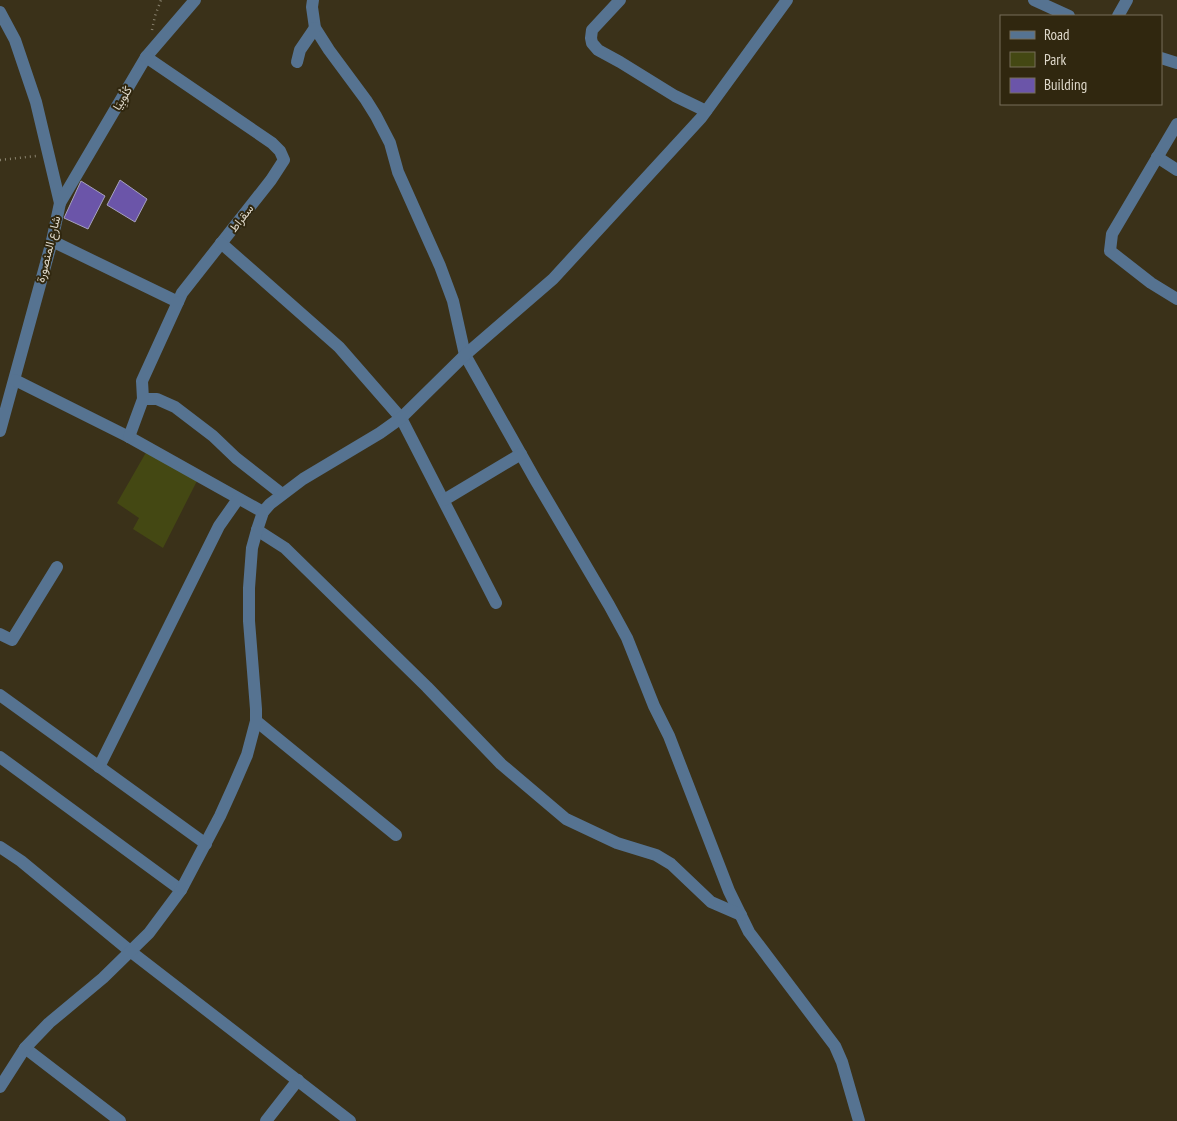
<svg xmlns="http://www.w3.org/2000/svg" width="1177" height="1121" font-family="'PT Sans Narrow',Vazirmatn,sans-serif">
<rect width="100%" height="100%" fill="#3a3119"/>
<path fill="#444813" d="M148 449 200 475 163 548 133 529 139 518 117 503Z"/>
<g fill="#6b55a9" stroke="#a6a2be">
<path d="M120 180 147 199 135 222 107 205Z"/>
<path d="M81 181 105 196 88 229 64 218Z"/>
</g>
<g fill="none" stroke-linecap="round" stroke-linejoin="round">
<g stroke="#89826e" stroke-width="2.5" stroke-dasharray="1 4" stroke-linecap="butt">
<path d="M152 30 155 16 161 0"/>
<path d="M0 160 36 156"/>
</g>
<g stroke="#567391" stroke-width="12">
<path d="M313 0 312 7 315 28 329 50 366 100 376 116 390 143 398 172 440 266 453 301 465 355 536 481 609 605 627 638 654 706 669 736 729 891 749 932 835 1046 842 1062 859 1121"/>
<path d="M620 0 592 30 591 38 592 43 598 50 620 62 675 96 706 111"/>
<path d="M1034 0 1069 16"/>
<path d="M0 12 15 40 36 102 60 203 52 241 0 431"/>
<path d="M1118 16 1127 0"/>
<path d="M1161 58 1177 63"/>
<path d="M297 62 300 50 315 28"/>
<path d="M1177 124 1112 234 1110 251 1151 283 1177 299"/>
<path d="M1157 157 1177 170"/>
<path d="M60 203 146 57 195 0"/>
<path d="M52 241 178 302 182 293 271 180 284 160 280 151 272 143 146 57"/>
<path d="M221 243 339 347 401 418 496 603"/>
<path d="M15 380 129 437 263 512"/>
<path d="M143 399H157L175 407 213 436 236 458 282 494"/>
<path d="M129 437 143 399 142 381 178 302"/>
<path d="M444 500 521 454"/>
<path d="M257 530 285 548 427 687 501 764 566 819 617 843 656 855 671 864 711 902 741 915"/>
<path d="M0 634 12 640 57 567"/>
<path d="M0 695 206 844"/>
<path d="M256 721 396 835"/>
<path d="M0 757 181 890"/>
<path d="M99 767 219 526 238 499"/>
<path d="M0 847 21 861 130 951 350 1121"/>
<path d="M25 1048 120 1121"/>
<path d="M0 1087 25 1048 49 1023 103 978 149 933 181 890 220 816 234 785 247 755 256 721V709L249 621V588L252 548 257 530 263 512 270 504 303 479 380 433 401 418 465 355 553 279 701 118 787 0"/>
<path d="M266 1121 298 1080"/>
</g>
</g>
<g text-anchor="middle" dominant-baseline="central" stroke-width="4" stroke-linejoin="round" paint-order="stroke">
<g font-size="12" fill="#dfd9cb" stroke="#30270f">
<text transform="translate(122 98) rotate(-59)">كْلُوبِيَا</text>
<text transform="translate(241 218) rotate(-52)">سقراط</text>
<text transform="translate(48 249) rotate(-76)">شارع المنصورة</text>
</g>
</g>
<rect x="1000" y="15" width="162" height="90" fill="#30270f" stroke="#766e5a"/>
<rect x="1010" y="31" width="25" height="8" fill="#567391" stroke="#766e5a"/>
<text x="1044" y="40" font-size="15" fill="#dfd9cb">Road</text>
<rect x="1010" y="52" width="25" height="15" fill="#444813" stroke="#766e5a"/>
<text x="1044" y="65" font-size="15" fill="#dfd9cb">Park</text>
<rect x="1010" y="78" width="25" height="15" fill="#6b55a9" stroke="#766e5a"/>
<text x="1044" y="90" font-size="15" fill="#dfd9cb">Building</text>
</svg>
